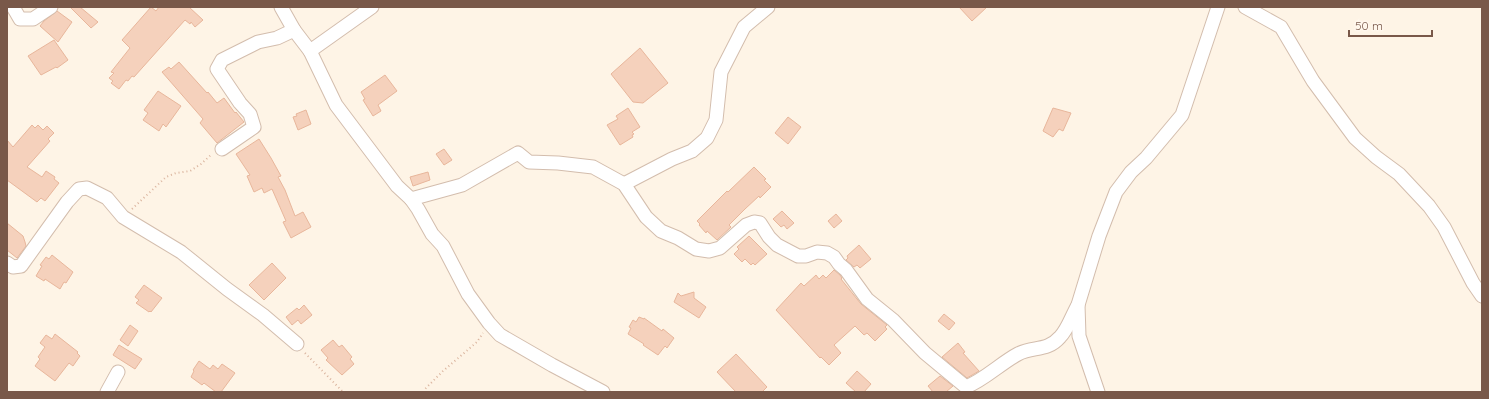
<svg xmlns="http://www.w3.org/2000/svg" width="1489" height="399" font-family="Quicksand,sans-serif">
<rect width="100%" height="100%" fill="#fef4e6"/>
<g fill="#f5d1bc" stroke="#e8b69b">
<path d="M72 7H80L98 22 91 28 71 8Z"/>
<path d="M151 7 156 11 159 7H189L203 20 195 27 191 22 190 24 185 20 134 77 132 76 128 81 126 80 119 89 111 83 113 81 109 78 114 73 111 72 130 48 122 40Z"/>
<path d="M959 7H987L972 21Z"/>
<path d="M57 11 72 22 58 42 40 26 44 21Z"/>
<path d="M54 40 68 60 57 68 56 67 41 75 28 56Z"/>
<path d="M640 48 668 83 643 103 633 102 611 74Z"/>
<path d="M179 62 207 93 208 92 217 103 224 98 235 113 236 112 244 122 217 143 200 123 203 119 162 72 169 67 171 69Z"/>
<path d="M385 75 397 91 378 105 381 111 373 116 363 100 365 99 361 92Z"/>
<path d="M158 91 181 106 166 127 163 124 159 131 143 120 148 113 144 110Z"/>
<path d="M628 108 640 127 632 132 634 134 632 135 633 137 620 145 607 125 618 119 616 116Z"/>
<path d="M1053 108 1071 113 1063 131 1059 129 1053 137 1043 131Z"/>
<path d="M306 110 311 124 298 130 293 117 297 116 296 114Z"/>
<path d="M788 117 801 127 788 144 775 133Z"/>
<path d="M32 125 35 128 38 125 43 130 47 126 54 133 48 139 50 141 27 167 42 177 46 171 55 177 54 179 59 183 45 201 41 198 37 202 7 180V140L13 147Z"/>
<path d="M259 139 271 158 281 176 278 177 285 190 295 216 303 212 311 227 291 238 283 222 286 221 272 189 264 193 262 188 254 192 247 176 250 175 236 154Z"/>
<path d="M444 149 452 160 444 165 436 154Z"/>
<path d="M754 167 766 179 764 180 771 187 760 198 759 196 745 209 729 225 731 227 717 240 707 231 706 233 699 225 700 224 697 221 727 191 728 192Z"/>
<path d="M428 172 430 180 413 186 410 177Z"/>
<path d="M782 211 794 223 787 229 784 225 781 227 773 219Z"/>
<path d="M836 214 842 221 834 228 828 221Z"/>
<path d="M7 223 23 236 25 242 26 246 17 258 7 250Z"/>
<path d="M749 236 767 254 755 265 753 263 751 265 745 259 742 262 734 254 739 249 737 247Z"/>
<path d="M859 245 871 259 860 268 857 265 854 267 846 260 848 258 847 256Z"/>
<path d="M52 255 73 272 66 283 64 282 60 289 45 279 44 281 36 276 42 266 40 265 46 257 49 259Z"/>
<path d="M272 263 286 278 264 300 249 285Z"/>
<path d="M834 270 840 275 842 278 841 279 861 304 887 325 885 327 887 329 875 341 867 333 864 335 855 326 834 345 841 353 829 365 821 357 820 358 776 310 801 283 804 286 816 275 819 279 823 275 826 278Z"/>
<path d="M144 285 162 298 151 312 150 311 149 312 136 303 139 300 135 297Z"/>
<path d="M694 292V298L706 307 699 318 674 302 678 293 681 296Z"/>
<path d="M304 305 312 315 301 324 298 320 292 325 286 317 297 308 299 310Z"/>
<path d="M944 314 955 323 949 330 938 321Z"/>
<path d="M639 317 644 319V318L662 331 663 329 674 338 667 348 665 346 658 355 643 345 644 344 628 334 631 328 629 327 633 320 636 322Z"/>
<path d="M130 325 138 331 128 346 120 340Z"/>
<path d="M55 334 78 352 77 353 80 356 73 366 69 363 55 381 35 366 40 359 38 357 45 347 40 343 46 335 52 339Z"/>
<path d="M333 340 339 347 342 345 352 357 350 359 354 364 342 375 326 360 328 358 321 350Z"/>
<path d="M958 343 965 352 963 353 979 371 967 378 942 357Z"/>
<path d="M119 345 142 359 135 369 113 355Z"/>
<path d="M736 354 767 387 762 392H736L717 372Z"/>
<path d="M199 361 210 369 213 365 218 369 222 364 235 373 221 392H216L204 383 202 385 191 377 194 371 193 370Z"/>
<path d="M857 371 871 384 864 392H856L846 383Z"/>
<path d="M940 376 953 386 946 392H933L928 386Z"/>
</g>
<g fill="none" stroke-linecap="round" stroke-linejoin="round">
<defs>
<g id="minor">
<path d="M13 7 20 19H33L51 7"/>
<path d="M281 7 294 30"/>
<path d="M1245 7 1281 27 1313 81 1355 138 1376 157 1399 174 1429 206 1444 227 1473 283 1482 296"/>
<path d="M310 51 336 105 397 186 411 199 462 185 518 153 529 162 558 163 593 167 624 184 646 217 661 231 678 238 696 249 709 251 720 248 746 225 754 222 760 223 769 237 777 245 798 256H806L817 252 827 253 834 257 839 264 846 270 867 299 893 320 925 353 966 387C984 380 1001 363 1018 354 1033 346 1047 352 1060 337 1068 329 1072 315 1078 305"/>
<path d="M222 149 254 127 250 114 240 103 217 69 222 60 258 42 277 38 294 30 310 51 372 7"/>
<path d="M624 184 672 159 692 151 707 138 716 120 721 72 744 27 768 7"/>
<path d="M411 199 418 209 432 234 443 246 468 294 489 323 500 335 552 365 603 392"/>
<path d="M7 263 13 267 21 266 67 202 79 189 87 188 107 198 123 217 181 252 227 289 263 315 297 344"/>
<path d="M107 392 118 372"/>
<path d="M1098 392 1079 336 1078 305 1099 236 1116 192 1131 172 1146 158 1182 115 1218 7"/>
</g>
</defs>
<use href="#minor" stroke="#d3bdad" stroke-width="15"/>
<g stroke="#dab49e" stroke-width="2" stroke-dasharray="1 3" stroke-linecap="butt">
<path d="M132 209 166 177 176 173 190 171 201 164 212 154"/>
<path d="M305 353 343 392"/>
<path d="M424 392V390L443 371 477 342 483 333"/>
</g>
<use href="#minor" stroke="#fff" stroke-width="13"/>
</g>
<rect width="1489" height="399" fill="none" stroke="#795849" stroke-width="16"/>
<path d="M1349 30v6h83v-6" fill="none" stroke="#795849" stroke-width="2"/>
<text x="1355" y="30" font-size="12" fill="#795849" stroke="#fff7ed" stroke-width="3" paint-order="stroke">50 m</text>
</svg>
